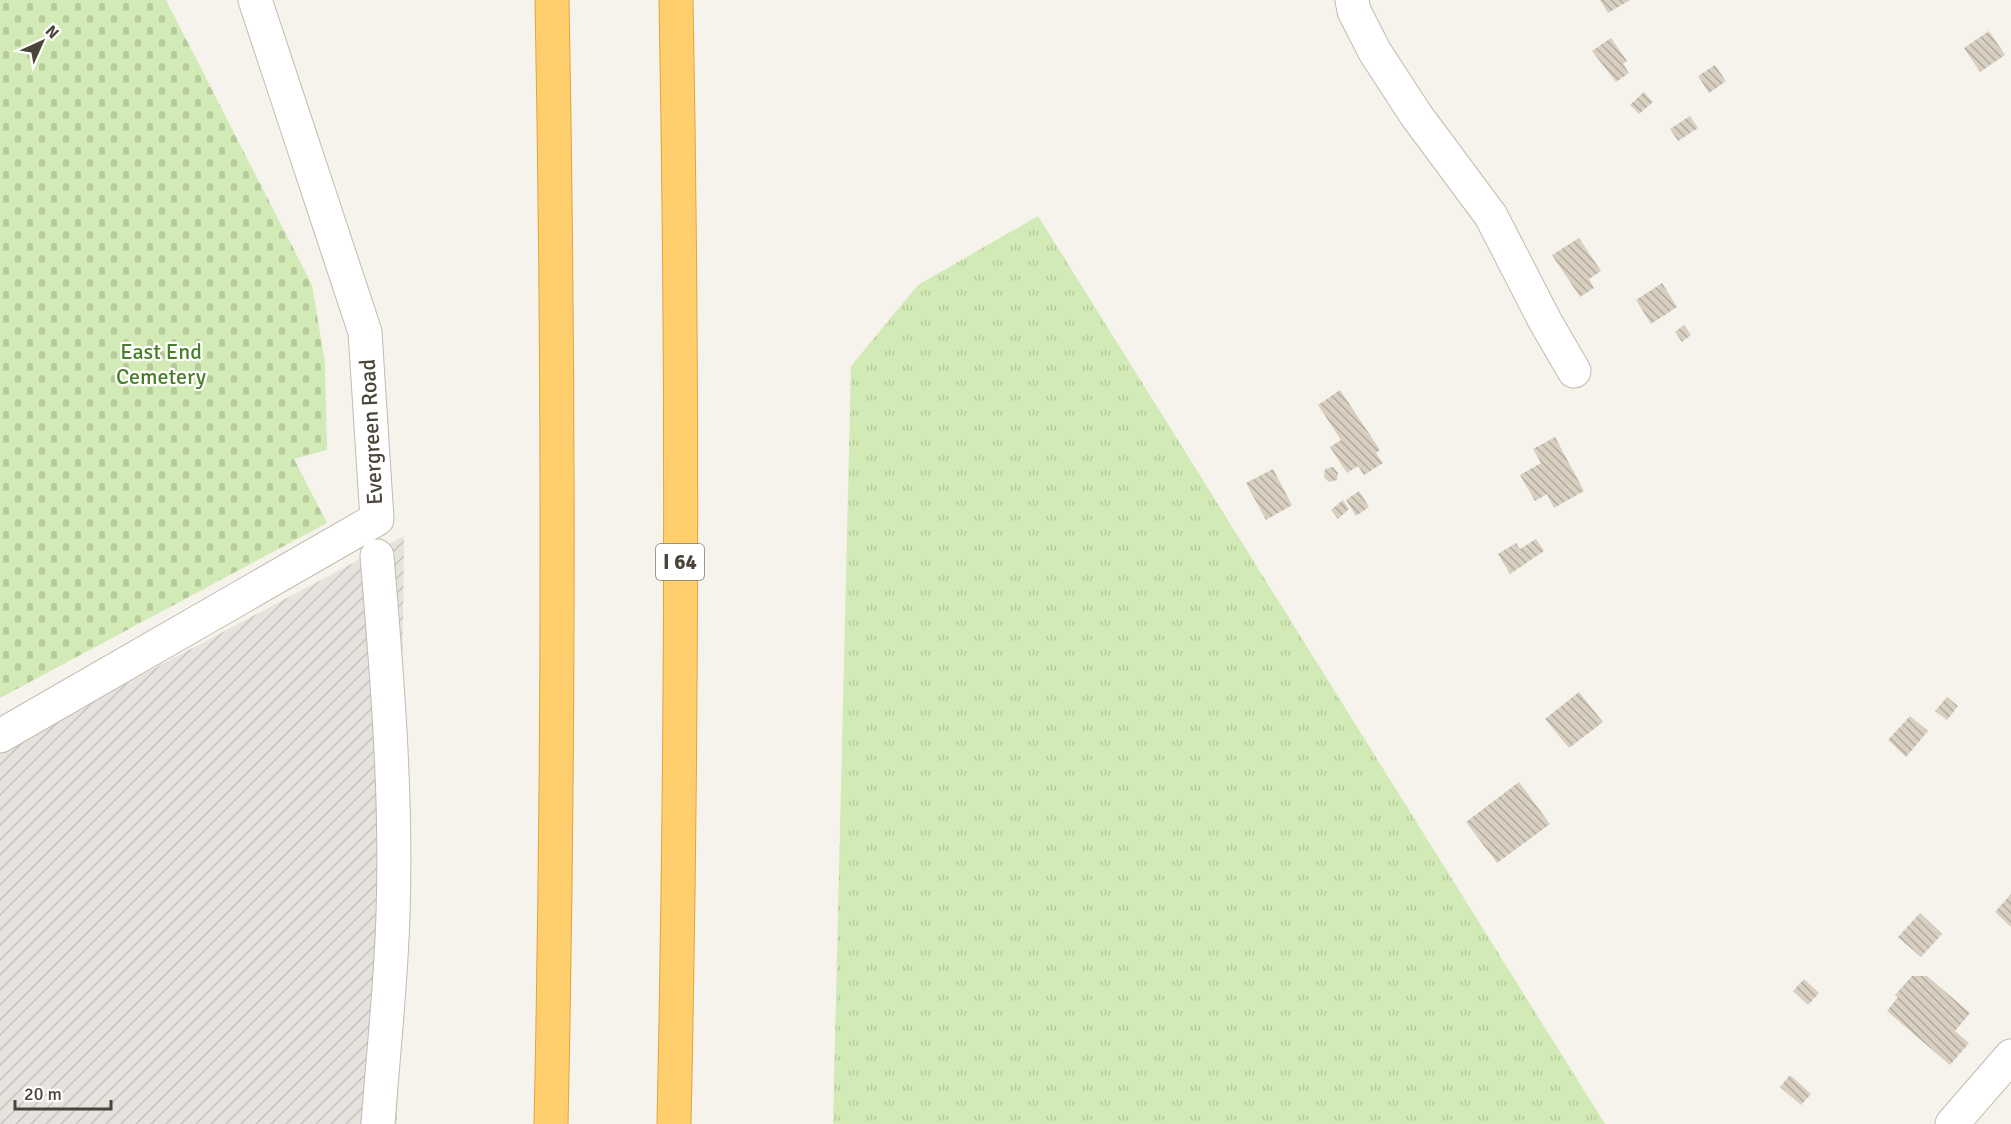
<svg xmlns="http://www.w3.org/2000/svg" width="2011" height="1124" font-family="Signika,sans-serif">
<defs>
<pattern id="industrial-furrows" width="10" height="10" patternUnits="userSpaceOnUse" patternTransform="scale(1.5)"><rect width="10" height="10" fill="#e6e2dd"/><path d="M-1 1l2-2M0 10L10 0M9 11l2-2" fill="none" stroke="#c7c3be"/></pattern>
<pattern id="grass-tufts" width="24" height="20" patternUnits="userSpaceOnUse" patternTransform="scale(1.5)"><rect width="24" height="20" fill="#d2eab5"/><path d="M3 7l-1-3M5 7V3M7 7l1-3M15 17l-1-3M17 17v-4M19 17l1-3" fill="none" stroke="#b6ca9c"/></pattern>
<pattern id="cemetery-stones" width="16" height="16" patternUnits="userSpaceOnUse" patternTransform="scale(1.5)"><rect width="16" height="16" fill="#d2eab5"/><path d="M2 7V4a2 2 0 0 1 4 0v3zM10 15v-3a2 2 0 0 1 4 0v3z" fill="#b6ca9c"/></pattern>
<pattern id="building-back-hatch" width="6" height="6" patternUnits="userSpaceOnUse" patternTransform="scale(1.5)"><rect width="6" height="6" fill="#d8cfc1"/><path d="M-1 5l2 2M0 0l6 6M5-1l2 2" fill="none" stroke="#b1aa9e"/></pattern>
</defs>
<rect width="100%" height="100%" fill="#f6f3ec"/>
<path fill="url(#industrial-furrows)" d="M404 536 397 1124H0V750Z"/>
<path fill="url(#grass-tufts)" d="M1038 216 1605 1124H833L851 366 918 285Z"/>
<path fill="url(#cemetery-stones)" d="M0 0H166L312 285 325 363 327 450 294 459 327 523 0 698Z"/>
<g fill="url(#building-back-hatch)">
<path d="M1600 0H1630L1608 13Z"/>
<path d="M1989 31 2005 55 1980 72 1964 48Z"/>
<path d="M1611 38 1627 61 1623 64 1629 73 1616 82 1592 51Z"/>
<path d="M1715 65 1726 81 1709 93 1698 76Z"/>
<path d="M1644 92 1653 102 1639 114 1630 105Z"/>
<path d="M1690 116 1698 128 1678 141 1670 129Z"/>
<path d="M1579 238 1601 271 1589 279 1594 288 1580 297 1552 255Z"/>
<path d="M1662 283 1677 307 1651 324 1636 300Z"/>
<path d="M1684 325 1691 335 1682 342 1675 332Z"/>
<path d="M1340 390 1380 450 1376 453 1383 463 1364 475 1358 466 1347 473 1330 447 1341 440 1318 405Z"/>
<path d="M1555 437 1584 491 1554 508 1547 494 1535 501 1520 475 1541 463 1533 449Z"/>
<path d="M1333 467 1338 473 1337 480 1329 482 1324 477 1325 469Z"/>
<path d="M1273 469 1292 505 1266 520 1246 483Z"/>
<path d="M1359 491 1369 507 1356 516 1346 500Z"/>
<path d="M1343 500 1349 509 1338 519 1331 510Z"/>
<path d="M1536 539 1544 551 1510 574 1498 554 1516 543 1520 549Z"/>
<path d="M1579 692 1603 722 1569 748 1545 719Z"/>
<path d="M1947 697 1958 706 1947 720 1935 711Z"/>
<path d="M1910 716 1928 731 1906 757 1888 740Z"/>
<path d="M1519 782 1550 824 1497 863 1466 822Z"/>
<path d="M2011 894V927L1995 912Z"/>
<path d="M1920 913 1942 934 1921 957 1898 937Z"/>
<path d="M1912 976H1927L1970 1013 1955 1031 1969 1043 1950 1065 1887 1011 1898 997 1895 995Z"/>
<path d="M1804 979 1819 993 1808 1005 1793 991Z"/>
<path d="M1790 1075 1811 1094 1801 1105 1780 1087Z"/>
</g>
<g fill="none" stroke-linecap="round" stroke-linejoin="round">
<defs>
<g id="minor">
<path d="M1352 0 1354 11 1375 52 1416 115 1491 216 1545 321 1574 371"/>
<path d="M377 556C387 675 397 796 393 915 391 985 383 1055 378 1124"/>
<path d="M0 736 377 519 365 332 255 0"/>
<path d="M1952 1124 2011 1056"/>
</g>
<g id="highway">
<path d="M551 1124C559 750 559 375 552 0"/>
<path d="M674 1124C682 749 683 375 676 0"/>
</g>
</defs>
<use href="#minor" stroke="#c2bbae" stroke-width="35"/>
<use href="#highway" stroke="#e0a43c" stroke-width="35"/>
<use href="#minor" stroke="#fff" stroke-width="33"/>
<use href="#highway" stroke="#ffcf6e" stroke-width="33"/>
</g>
<g text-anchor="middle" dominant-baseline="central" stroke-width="4.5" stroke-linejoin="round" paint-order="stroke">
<rect fill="#fff" stroke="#817c74" stroke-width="1.5" x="656" y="544" width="48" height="36" rx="4.5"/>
<g font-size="21" font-weight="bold" fill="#4b4439">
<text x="680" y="562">I 64</text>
</g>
<g font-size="22" fill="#4a7f2a" stroke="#fff">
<text x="161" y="351">East End<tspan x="161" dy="25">Cemetery</tspan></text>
</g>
<g font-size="22" fill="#4b4439" stroke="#fff">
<text transform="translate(371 432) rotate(-93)">Evergreen Road</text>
</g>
</g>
<g transform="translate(42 42) rotate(45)" stroke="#ffffff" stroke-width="4.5" paint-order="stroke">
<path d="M0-4.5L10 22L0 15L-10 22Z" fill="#4b4439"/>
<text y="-9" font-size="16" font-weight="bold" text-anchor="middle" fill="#4b4439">N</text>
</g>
<path d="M15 1100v9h96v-9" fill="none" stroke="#4b4439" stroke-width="3"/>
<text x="24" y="1100" font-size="18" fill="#4b4439" stroke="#ffffff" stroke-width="4.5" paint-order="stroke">20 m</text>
</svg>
